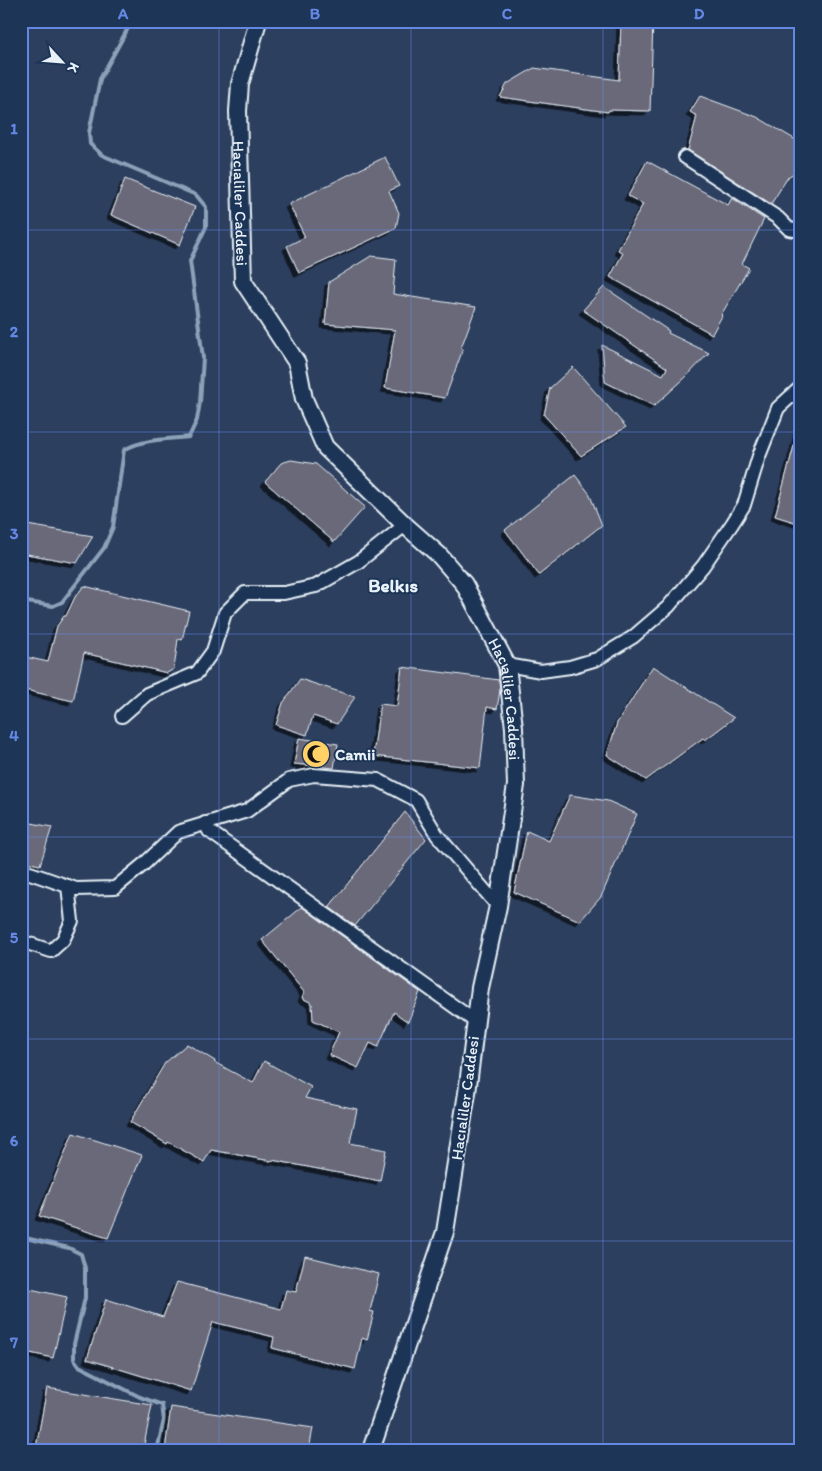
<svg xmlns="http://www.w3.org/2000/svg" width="822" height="1471" font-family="Itim,sans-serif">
<defs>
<filter id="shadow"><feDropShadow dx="-4" dy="4" stdDeviation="0" flood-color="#0009"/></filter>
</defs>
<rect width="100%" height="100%" fill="#2c3f5e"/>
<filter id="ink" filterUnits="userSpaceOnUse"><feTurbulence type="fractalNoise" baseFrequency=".02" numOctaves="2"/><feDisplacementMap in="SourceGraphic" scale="10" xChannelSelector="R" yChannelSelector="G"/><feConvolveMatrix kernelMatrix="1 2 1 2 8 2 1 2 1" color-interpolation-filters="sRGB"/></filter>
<g filter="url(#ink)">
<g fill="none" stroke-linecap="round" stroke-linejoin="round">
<g stroke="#8ca2b9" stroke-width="4">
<path d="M21 601 53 606 62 602 104 548 113 527 124 450C143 439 168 439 189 437L197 420 200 402 203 358 190 261 206 227V207L196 195 102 155 90 144 89 133 100 79 132 21"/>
<path d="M21 1237 69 1248 81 1254 85 1268V1298L74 1344V1359L79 1366 140 1397 162 1405 164 1420 157 1450"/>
</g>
</g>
<g fill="#6a697a" stroke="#e8f1f8" filter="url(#shadow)">
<path d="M621 21H653L650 111 609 110 608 112 500 97 507 84 534 68 619 80Z"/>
<path d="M700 96 757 117 801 143V168L788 177 771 204 688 150 697 116 690 112Z"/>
<path d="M385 157 399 186 389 191 399 213 396 228 299 273 287 246 305 237 289 204Z"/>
<path d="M647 161 728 205 732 198 764 219 742 264 749 268 721 315 722 316 712 334 610 277 623 253 618 250 643 204 628 196Z"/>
<path d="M125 179 195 207 180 245 111 215Z"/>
<path d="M371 256 396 259 393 294 476 307 461 348 463 349 445 398 385 388 395 330 325 324 329 282Z"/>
<path d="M604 287 669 331 668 333 709 353 686 377 654 406 605 382 602 345 663 375 667 368 583 310Z"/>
<path d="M573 367 626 427 581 456 544 415 550 388Z"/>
<path d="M798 431H801V524L775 516Z"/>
<path d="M291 460 316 464 365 507 334 542 265 482 281 463Z"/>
<path d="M575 475 589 493 602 525 539 575 505 530Z"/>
<path d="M21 524 93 536 77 563 21 553Z"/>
<path d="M84 586 189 611 182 640 178 639 174 669 167 673 84 653 73 701 21 689V656L48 662 57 626 64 616H66L75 597Z"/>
<path d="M653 666 734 718 705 740 703 738 646 780 607 755 617 723Z"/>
<path d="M402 667 499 680 500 690 497 709 487 707 480 768 373 756 380 704 397 706Z"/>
<path d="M300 679 355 697 337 724 313 716 307 735 276 725 283 703Z"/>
<path d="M299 738 338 744 334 768 294 764Z"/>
<path d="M570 795 608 801 637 814 601 897 580 921 514 892 527 831 549 841Z"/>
<path d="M405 812 426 839 355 926 329 907Z"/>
<path d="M21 821 52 827 40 865 21 861Z"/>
<path d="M302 907 420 992 408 1022 394 1012 378 1047 370 1043 358 1068 329 1055 339 1032 313 1020 312 1003 302 998 304 992 262 940Z"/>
<path d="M187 1044 215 1061 214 1062 253 1083 264 1061 311 1087 305 1098 357 1109 350 1143 386 1150 380 1181 272 1160 271 1161 211 1150 204 1162 168 1142 167 1144 130 1122 165 1063Z"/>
<path d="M73 1133 142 1155 108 1238 39 1216Z"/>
<path d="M305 1256 379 1274 370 1311 374 1312 367 1340 362 1338 355 1369 272 1348 274 1337 213 1322 191 1391 87 1359 106 1299 163 1317 177 1282 281 1309 286 1290 296 1292Z"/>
<path d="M21 1287 67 1297 53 1358 21 1351Z"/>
<path d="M47 1388 152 1405 143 1450H47L36 1448Z"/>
<path d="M171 1407 313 1428 309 1450H165Z"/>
</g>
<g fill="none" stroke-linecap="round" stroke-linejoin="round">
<defs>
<g id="minor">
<path d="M685 157 778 218 789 229 801 231"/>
<path d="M507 665 541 671 570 667 597 659 633 637 668 607 703 566 732 524 744 505 759 456 778 408 801 387"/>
<path d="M122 716 147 694 197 673 213 651 225 613 245 593H284L316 586 358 562 405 525"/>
<path d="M205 823 209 831 476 1022"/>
<path d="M21 871 30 873 76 889 115 888 144 864 178 832 247 811 289 780 314 775 378 780 416 800 437 835 498 906"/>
<path d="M21 941 51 951 63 940 72 921 68 886"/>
</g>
<g id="tertiary">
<path id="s1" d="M258 21 240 84 238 111 243 281 297 363 304 399 325 447 405 525 439 555 464 584 507 665 514 728 516 785 498 906 480 988 467 1093 445 1232 371 1450"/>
</g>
</defs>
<use href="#minor" stroke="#e8f1f8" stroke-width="16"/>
<use href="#tertiary" stroke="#e8f1f8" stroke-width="20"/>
<use href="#minor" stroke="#1d3557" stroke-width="12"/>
<use href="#tertiary" stroke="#1d3557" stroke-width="16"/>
</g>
</g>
<path fill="none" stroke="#6487e3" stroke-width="1" stroke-opacity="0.55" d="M219 21V1450M411 21V1450M603 21V1450M21 230H801M21 432H801M21 634H801M21 837H801M21 1039H801M21 1241H801"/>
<defs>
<symbol id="mosque-disc" viewBox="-11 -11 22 22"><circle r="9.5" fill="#ffd166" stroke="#1d3557"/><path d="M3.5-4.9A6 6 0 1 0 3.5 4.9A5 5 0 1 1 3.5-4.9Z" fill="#111"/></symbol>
</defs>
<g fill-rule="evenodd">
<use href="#mosque-disc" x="300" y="738" width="32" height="32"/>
</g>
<g text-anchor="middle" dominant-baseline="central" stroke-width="4" stroke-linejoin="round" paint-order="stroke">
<g font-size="16" fill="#e8f1f8" stroke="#1d3557">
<text stroke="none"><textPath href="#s1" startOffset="185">Hacıaliler Caddesi</textPath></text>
<text stroke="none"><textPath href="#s1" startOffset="770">Hacıaliler Caddesi</textPath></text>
<text transform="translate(465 1098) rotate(-82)">Hacıaliler Caddesi</text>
</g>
<g font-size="16" font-weight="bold" fill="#e8f1f8" stroke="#1d3557" text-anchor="start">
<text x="335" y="754">Camii</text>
</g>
<g font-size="19" font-weight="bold" fill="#e8f1f8" stroke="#1d3557">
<text x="393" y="585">Belkıs</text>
</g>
</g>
<rect width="822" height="1471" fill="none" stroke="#1d3557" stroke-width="55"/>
<g transform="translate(62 62) rotate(116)" stroke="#1d3557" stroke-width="4" paint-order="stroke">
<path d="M0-4L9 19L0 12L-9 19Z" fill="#e8f1f8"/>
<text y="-8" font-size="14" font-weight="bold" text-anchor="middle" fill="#e8f1f8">K</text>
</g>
<rect x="28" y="28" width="766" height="1416" fill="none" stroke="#6487e3" stroke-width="2"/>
<g font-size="16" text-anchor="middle" font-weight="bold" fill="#6487e3">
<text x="123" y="19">A</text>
<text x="315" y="19">B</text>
<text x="507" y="19">C</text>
<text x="699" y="19">D</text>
<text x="14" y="134">1</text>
<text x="14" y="337">2</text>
<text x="14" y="539">3</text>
<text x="14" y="741">4</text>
<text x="14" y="943">5</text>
<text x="14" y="1146">6</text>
<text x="14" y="1348">7</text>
</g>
</svg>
